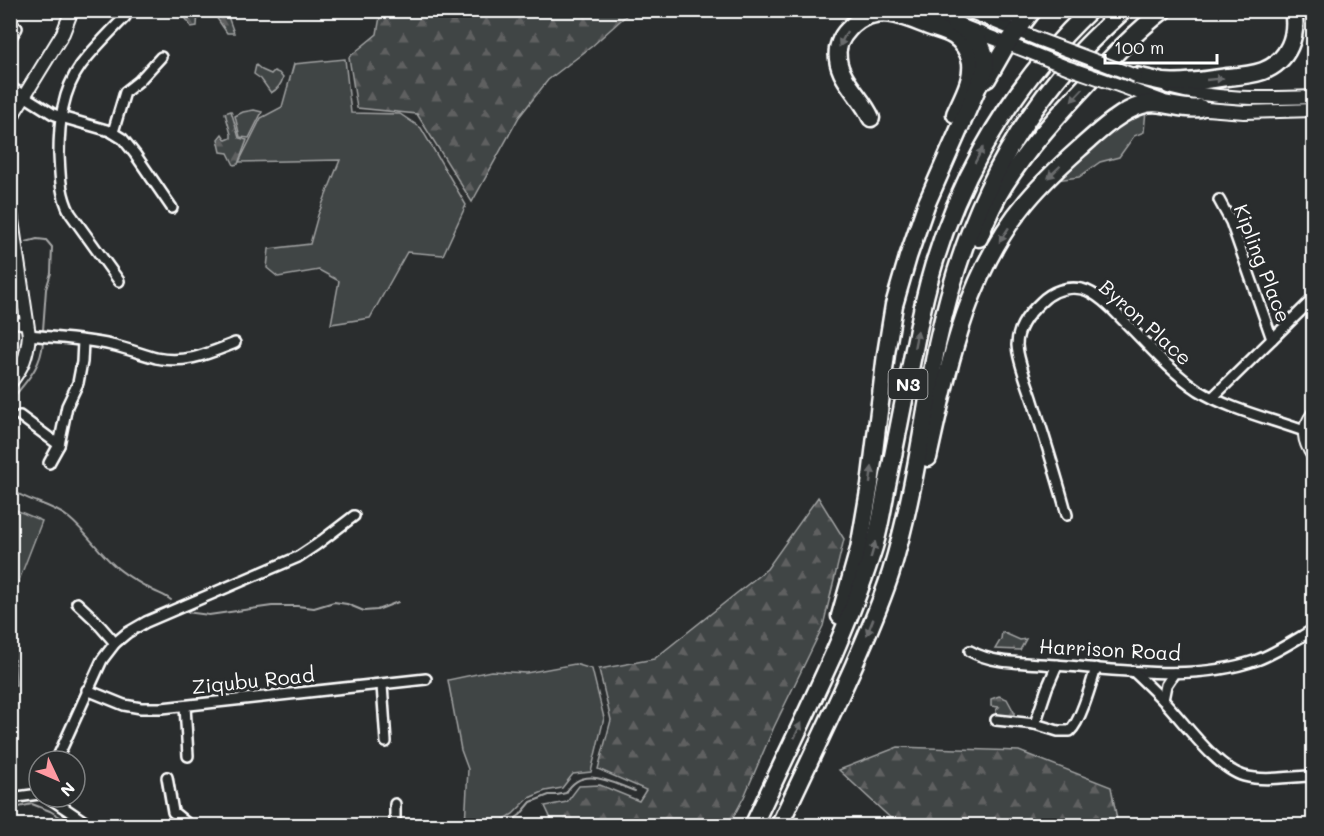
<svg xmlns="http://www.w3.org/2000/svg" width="1324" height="836" font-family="Mali,sans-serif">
<defs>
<pattern id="forest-firs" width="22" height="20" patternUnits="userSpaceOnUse" patternTransform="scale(1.5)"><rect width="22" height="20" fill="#414445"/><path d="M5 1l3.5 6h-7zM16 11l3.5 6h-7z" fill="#5e6061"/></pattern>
</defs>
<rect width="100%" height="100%" fill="#2a2d2e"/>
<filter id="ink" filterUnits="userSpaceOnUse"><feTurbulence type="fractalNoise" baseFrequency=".0167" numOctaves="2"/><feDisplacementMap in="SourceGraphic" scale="12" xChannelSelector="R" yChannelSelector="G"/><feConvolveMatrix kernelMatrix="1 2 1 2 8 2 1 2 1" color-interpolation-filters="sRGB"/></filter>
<g filter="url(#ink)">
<g fill="#414445" stroke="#a0a2a2" stroke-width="1.5">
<path d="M345 59 351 113 400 114 421 128 466 205 443 255 407 252 370 318 331 324 339 281 319 270 278 277 267 268 269 249 310 244 318 215 340 160 239 162 261 118 282 107 294 64Z"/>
<path d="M254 110 262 112 249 138 240 137 235 116 243 112Z"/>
<path d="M1146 110 1144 132 1134 136 1119 157 1100 162 1079 177 1056 180 1126 118Z"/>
<path d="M11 508 42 521 11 601Z"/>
<path d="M11 627H12L16 685H11Z"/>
<path d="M575 664 592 669 604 718 591 772 573 774 562 788 545 791 529 798 513 814 495 825H465L468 769 461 750 448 680 491 671 526 673Z"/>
</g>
<g fill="url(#forest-firs)" stroke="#a0a2a2" stroke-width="1.5">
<path d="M178 11H198L197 26 191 27 185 17 179 13Z"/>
<path d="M212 11H226L234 33H227Z"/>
<path d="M626 11 630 12 591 47 548 80 519 117 472 202 417 114 357 108 349 57 377 34 381 11Z"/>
<path d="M256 65 262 70 271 74 274 71 279 73 283 78C281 85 278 89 271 93L261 79 254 74Z"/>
<path d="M231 111 239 138 247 140 238 164 234 165 228 153 221 152 218 139 222 134 226 140 231 138V134L225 113Z"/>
<path d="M818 497 844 539 823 626 774 727 744 797 729 825H554L545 806 567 802 579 786 600 785 639 801 646 790 598 769 611 720 599 669 654 659 767 569Z"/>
<path d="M1002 632 1020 640 1026 639 1020 650 995 649 1001 639Z"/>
<path d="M999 696 1007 699 1014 712V719L996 716V710L999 707 991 706V699Z"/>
<path d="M898 747 1019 751 1111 787 1118 825H898L839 770Z"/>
</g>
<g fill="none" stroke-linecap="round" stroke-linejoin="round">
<g stroke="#a6a7a7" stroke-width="2">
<path d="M26 242 37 239 46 240 52 247 51 273 46 289 43 330"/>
<path d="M10 402C25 382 41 369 43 342"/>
<path d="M10 489C28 502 52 504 69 518 86 532 98 551 115 566 126 576 141 584 154 591 160 594 166 596 171 600"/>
<path d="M186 612 209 615 272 606H297L314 608 334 602 347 604 364 611 377 610 398 602"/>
<path d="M10 809 32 804 50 811 75 826"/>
<path d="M505 826 520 815 531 802 549 795H557L566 793C582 764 612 783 635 791"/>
</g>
<defs>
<g id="street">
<path d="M10 38 17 28"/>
<path d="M10 87 53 114 61 117 110 131 123 139 135 154 172 208"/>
<path d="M113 132 125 92 139 81 161 57"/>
<path d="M1219 200 1231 222 1272 339"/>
<path d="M119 281 70 213C60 194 60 175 59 154 59 123 62 91 81 65 94 48 110 32 125 17"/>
<path d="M10 320 14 322 28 325"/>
<path d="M29 335C56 338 85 339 111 345 126 348 141 354 156 358 186 364 207 354 235 343"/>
<path d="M1213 397 1314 298"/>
<path d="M20 416 59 445"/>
<path d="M49 463 59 445 67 406 78 383 82 362 83 341"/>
<path d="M1067 515C1057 477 1045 439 1033 401 1028 385 1018 362 1017 345 1017 328 1029 313 1041 302 1052 291 1067 286 1082 289 1098 293 1114 311 1125 322 1148 345 1171 372 1198 390 1228 409 1271 419 1304 431"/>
<path d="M77 603 94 619 115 643"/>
<path d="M970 651C995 665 1027 662 1055 665 1120 670 1194 682 1257 660 1276 653 1295 640 1314 629"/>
<path d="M1134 672C1144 681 1154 691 1164 701 1184 722 1216 768 1244 776 1266 782 1291 776 1314 776"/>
<path d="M382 685 386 742"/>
<path d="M87 690 124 705 141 708H162L426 679"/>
<path d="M1163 700 1166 685 1174 673"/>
<path d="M185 706 188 756"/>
<path d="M996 720 1035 724 1058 731H1070C1081 721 1091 684 1096 668"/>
<path d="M1035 724 1047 688 1057 665"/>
<path d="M56 761 102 660 115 643 127 633 146 622 298 557 316 545 354 516"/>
<path d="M167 777 173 812 190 826"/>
<path d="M48 797 91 826"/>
<path d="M10 798 39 794"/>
<path d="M395 804V826"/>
</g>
<g id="secondary">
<path d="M921 10 1029 52"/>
<path d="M966 10 1040 40"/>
<path d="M1121 86 1162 101"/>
<path d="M1168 87C1216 100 1264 99 1314 97"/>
<path d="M1194 108 1244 112 1314 110"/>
<path d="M10 123 15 111 63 33 72 10"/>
<path d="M10 207 29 335C27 356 23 367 10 383"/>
<path d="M1314 413C1301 430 1303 440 1314 457"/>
</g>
<g id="highway">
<path d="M991 10C1008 17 1015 16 1032 11"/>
<path d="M967 11 969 10"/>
<path d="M1136 76C1145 78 1154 80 1163 82 1183 84 1207 80 1227 77 1239 76 1252 75 1263 71 1289 61 1298 35 1293 10"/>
<path d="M987 79 1007 44 1033 10"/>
<path d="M871 118C863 99 840 80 838 59 836 48 841 37 848 30 854 23 862 17 871 15 890 9 910 19 928 26 936 29 946 31 954 36 962 41 969 52 971 62 973 80 962 98 955 114"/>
<path d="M979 238C986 220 994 201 1005 184 1028 148 1058 115 1087 84 1111 58 1135 32 1164 10"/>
<path d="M928 458C948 368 966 273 1027 201 1043 182 1061 165 1079 149 1096 134 1120 111 1142 105 1162 99 1180 111 1200 108"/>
<path d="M840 616 859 549 870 485 886 354 894 305 908 257 926 205 986 68C986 42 975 36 954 23"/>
<path d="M753 826C780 768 808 711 834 653 849 618 863 583 874 547 880 527 883 505 887 485 899 428 909 372 921 315 945 199 1004 92 1090 10"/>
<path d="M779 826C804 772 830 719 854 665 867 635 881 604 891 572 908 516 918 457 928 399 931 381 933 363 937 345 961 233 1001 140 1078 55 1092 39 1108 25 1124 10"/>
</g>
</defs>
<use href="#street" stroke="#fff" stroke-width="14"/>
<use href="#secondary" stroke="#fff" stroke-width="16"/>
<use href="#highway" stroke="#fff" stroke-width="21"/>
<use href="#street" stroke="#2a2d2e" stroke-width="9"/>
<use href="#secondary" stroke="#2a2d2e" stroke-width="12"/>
<use href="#highway" stroke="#2a2d2e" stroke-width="16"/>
<defs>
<g id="secondary-bridge">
<path d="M1040 40 1136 76"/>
<path d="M1029 52 1069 68 1121 86"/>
</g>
</defs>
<use href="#secondary-bridge" stroke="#fff" stroke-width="16" stroke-linecap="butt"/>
<use href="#secondary-bridge" stroke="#2a2d2e" stroke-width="12"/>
</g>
<defs><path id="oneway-solid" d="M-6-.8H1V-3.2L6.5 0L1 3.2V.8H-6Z" transform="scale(1.5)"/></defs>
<g fill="#6a6c6d">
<use href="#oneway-solid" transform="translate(843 39) rotate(117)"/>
<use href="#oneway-solid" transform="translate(1215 79) rotate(-6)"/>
<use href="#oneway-solid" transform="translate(1077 95) rotate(133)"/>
<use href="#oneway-solid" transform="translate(979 155) rotate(-62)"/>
<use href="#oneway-solid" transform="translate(1054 172) rotate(136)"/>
<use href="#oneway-solid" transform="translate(1004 235) rotate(123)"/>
<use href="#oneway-solid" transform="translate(916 339) rotate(-79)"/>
<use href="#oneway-solid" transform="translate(871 475) rotate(-83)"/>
<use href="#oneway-solid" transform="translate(873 550) rotate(-74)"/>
<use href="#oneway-solid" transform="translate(870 627) rotate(112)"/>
<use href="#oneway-solid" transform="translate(798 730) rotate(-65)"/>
</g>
</g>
<g text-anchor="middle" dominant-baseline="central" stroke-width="6" stroke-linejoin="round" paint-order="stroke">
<rect fill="#2a2d2e" stroke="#bfc0c0" stroke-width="1.5" x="888.5" y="369" width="39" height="30" rx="4.5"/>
<g font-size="18" font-weight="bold" fill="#fff">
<text x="908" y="384">N3</text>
</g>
<g font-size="20" fill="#fff" stroke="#2a2d2e">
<text transform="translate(1263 263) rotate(69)">Kipling Place</text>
<text transform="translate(1146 322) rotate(42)">Byron Place</text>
<text transform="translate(1110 649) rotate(3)">Harrison Road</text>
<text transform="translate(253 680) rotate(-6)">Ziqubu Road</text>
</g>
</g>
<rect width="1324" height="836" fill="none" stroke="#2a2d2e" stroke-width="36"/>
<rect x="18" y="18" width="1288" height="800" fill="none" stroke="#fff" stroke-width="2" filter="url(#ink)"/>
<g transform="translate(57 779) rotate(134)"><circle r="28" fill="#2a2d2e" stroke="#7f8182" stroke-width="1.5"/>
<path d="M0-4.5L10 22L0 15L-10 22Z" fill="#ff9aa2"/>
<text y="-9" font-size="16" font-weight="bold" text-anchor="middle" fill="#ffffff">N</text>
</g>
<path d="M1105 54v9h112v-9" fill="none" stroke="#ffffff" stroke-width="3"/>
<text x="1114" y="54" font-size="18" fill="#ffffff" stroke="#2a2d2e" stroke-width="4.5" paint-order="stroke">100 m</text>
</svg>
